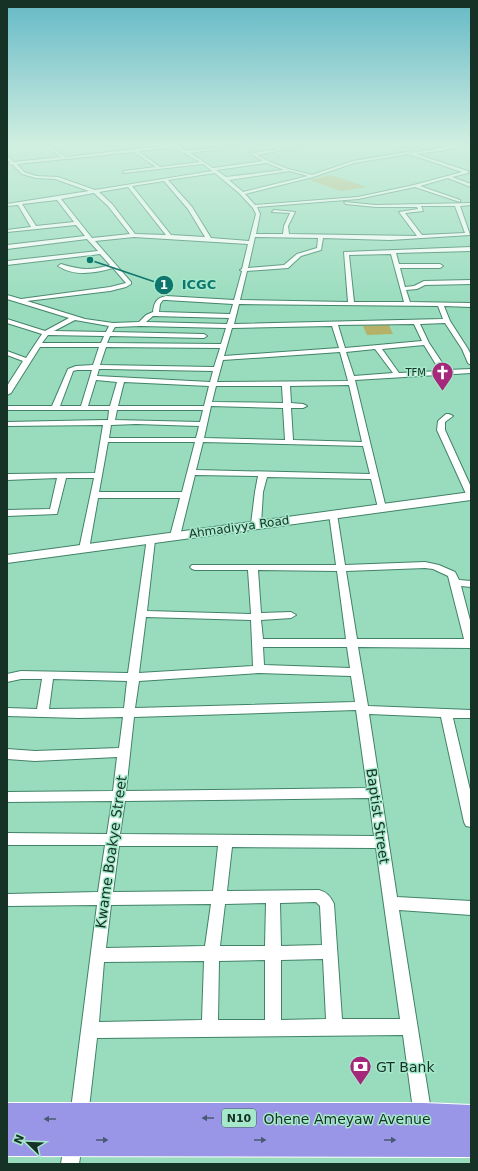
<svg xmlns="http://www.w3.org/2000/svg" width="478" height="1171" font-family="'DejaVu Sans',sans-serif">
<rect width="100%" height="100%" fill="#99dcbd"/>
<g fill="#b6b169">
<path d="M331 175 367 187 341 191 309 180Z"/>
<path d="M389 325 393 334 367 335 363 326Z"/>
</g>
<g fill="none" stroke-linecap="round" stroke-linejoin="round">
<defs>
<g id="street">
<path d="M39 143H43L66 157 170 145 166 143 175 145 194 143 178 147 187 151 266 143 190 153 213 168 263 161 251 154 252 152 254 153 320 143 257 155 268 161 288 169 312 175 353 161 408 152 380 143H385L409 150V152L411 153 471 143V144L440 151 416 154 468 171V173L452 177 471 184V187L448 178 420 186 460 200V202L415 187 358 199 257 207 260 214 256 234H283L284 226 290 213 272 212 274 210 295 212 288 226 289 234 417 236 399 212 418 209 417 207H376L346 204 344 202 376 205 471 203V205L460 206 470 235 390 240 323 238 321 250 301 256 288 268 247 271 240 300 348 302 344 252 471 247V251L396 253 399 264H440L443 266 440 268H400L405 287 414 286 424 281 471 280V284L425 285 417 289 406 290 410 302 471 303V307L444 306 450 321 468 349 471 355V365L468 363 462 349 445 323 420 324 429 343 447 370 471 369V373L355 380 386 508 385 510 382 511 378 508 371 479 267 477 263 492 261 524 256 527 251 524 255 492 258 476 195 475 180 536 175 539 170 536 180 498H98L89 549 84 552 81 551 79 549 94 478H66L57 514 7 516V510L50 509 57 478 7 480V474L95 473 103 425 7 426V422L105 420H108L109 410H7V406H52L68 369 76 366 93 365 99 347H40L11 393 7 395V386L23 361 7 355V351L26 358 42 334 7 323V319L45 331 69 318 7 299V295L21 299 110 287 126 283 113 268C95 273 75 277 58 266L61 264C81 270 90 271 110 265L100 254 7 265V261L98 251 87 239 7 249V245L85 236 76 225 7 232V230L31 227 18 205 7 206V204L89 191 55 179 36 178 22 174 13 165 7 164 10 163 7 159V156L14 162 61 157ZM174 147 200 162 160 167 138 151ZM134 152 156 167 124 171 123 173 203 164 212 171 95 190 58 177 36 176 24 172 17 164ZM409 154 462 172 414 185 358 197 255 205 245 194 313 177 354 163ZM267 163 284 170 226 177 216 170ZM290 171 308 176 243 192 229 180ZM215 173 239 193 253 208 256 214 249 241 211 238 192 207 168 180ZM164 181 188 209 205 237 171 235 132 186ZM128 187 166 235 135 234 112 204 99 192ZM94 193 108 206 130 234 92 238 61 199ZM57 200 74 222 36 226 22 204ZM421 206H455L465 233 422 235 405 213 423 211ZM134 237 248 244 242 269 240 270 242 271 234 300 166 296C156 298 154 303 153 312L146 315 139 322 113 323 85 319 27 301 110 291 126 287 131 284V282L95 241ZM255 237 318 238 317 248 297 254 284 265 248 268ZM391 254 404 302H354L349 255ZM163 300H166L233 304 230 314 159 312 160 304ZM239 304 438 306 443 319 234 324ZM153 316 229 318 227 324 146 322ZM75 320 109 326 106 332 54 331ZM414 324 422 341 345 348 338 325ZM141 326 226 328 221 344 107 343 110 336 204 338 207 336 204 334 112 332 115 327ZM332 326 339 348 224 356 232 328ZM48 335 104 336 101 343H42ZM424 345 440 371 399 373 382 349ZM106 347 220 348 214 367 100 365ZM375 349 393 373 354 376 346 352ZM340 352 348 381 217 382 223 360ZM99 369H105L213 371 210 382 97 376ZM77 370H92L81 406H60L72 374 73 371ZM96 380 117 382 110 406H88ZM124 382 209 386 204 406H118ZM349 385 362 442 293 440 291 408H303L307 406 303 404 291 403 290 386ZM216 386H282L283 403 212 402ZM211 406 283 408 285 440 204 438ZM117 410H203L200 422 115 420ZM136 424 199 426 196 438H109L111 425ZM108 442H195L182 492H99ZM203 442 363 446 370 474 196 470Z"/>
<path d="M446 414H449L453 416 445 422V430L471 487V499L467 496 437 430 438 421Z"/>
<path d="M333 511 337 514 345 565 425 562 439 565 455 572 459 580 471 581V587L461 586 471 624V648L358 647 368 706 471 710V718H453L471 794V827L466 826 464 822 441 717 369 714 397 897 471 901V915L399 910 432 1117 429 1123 423 1126 417 1123 414 1117 403 1035 97 1038 88 1117 85 1123 79 1126 73 1123 70 1117 97 905 7 906V894L98 892 105 845H7V833L107 834 112 801 7 802V792L113 791 117 757 35 761 7 759V749L35 751 119 748 123 717 79 718 7 716V708L37 709 42 679H21L7 682V674L21 671 128 673 147 538H153L155 540 147 611 251 614 248 570H195L192 569 190 567 192 565H336L329 514ZM425 568 433 569 448 576 464 639H357L346 571ZM258 570 337 571 346 639H263L261 620 291 618 296 615 291 612 261 613ZM146 617 251 620 253 666 139 673ZM263 647H347L350 668 264 665ZM259 673 351 676 355 702 135 708 139 681ZM53 679 127 681 124 708 49 709ZM356 710 367 788 126 791 134 717ZM369 798 374 836 120 834 125 801ZM119 846H218L213 891 113 892ZM232 847 376 848 400 1019H342L334 904C331 897 327 892 319 890L227 891ZM316 902 320 906 322 945 281 946 280 903ZM266 903 265 946H220L225 904ZM211 904 205 946 106 948 111 905ZM323 959 326 1019 281 1020V960ZM265 960V1020H218L219 961ZM204 961 202 1020 99 1022 104 962Z"/>
<path d="M73 1135 79 1138 82 1144 79 1164H61L64 1144 67 1138Z"/>
</g>
<path id="secondary" d="M471 492V500L7 563V555Z"/>
<path id="highway" d="M7 1103H424L471 1105V1157L7 1156Z"/>
</defs>
<use href="#street" stroke="#418267" stroke-width="2"/>
<use href="#secondary" stroke="#418267" stroke-width="2"/>
<use href="#highway" stroke="#fff" stroke-width="2"/>
<use href="#street" fill="#fff" fill-rule="evenodd"/>
<use href="#secondary" fill="#fff" fill-rule="evenodd"/>
<use href="#highway" fill="#9996e7" fill-rule="evenodd"/>
</g>
<defs><path id="oneway-solid" d="M-6-.8H1V-3.2L6.5 0L1 3.2V.8H-6Z"/></defs>
<g fill="#4a5973">
<use href="#oneway-solid" transform="translate(208 1118) rotate(180)"/>
<use href="#oneway-solid" transform="translate(50 1119) rotate(180)"/>
<use href="#oneway-solid" transform="translate(102 1140)"/>
<use href="#oneway-solid" transform="translate(260 1140)"/>
<use href="#oneway-solid" transform="translate(390 1140)"/>
</g>
<linearGradient id="sky" x2="0" y2="1"><stop stop-color="#65b9c6"/><stop offset="0.47" stop-color="#d1efe1"/><stop offset="1" stop-color="#d1efe1" stop-opacity="0"/></linearGradient>
<rect width="478" height="307" fill="url(#sky)"/>
<defs>
<symbol id="church-pin" viewBox="-11 -11 22 30"><path d="M0 17L-7.5 6A9.5 9.5 0 1 1 7.5 6Z" fill="#a5287b" stroke="#a6e9ca"/><path d="M-1.2-6h2.4v3.5h3.3v2.4h-3.3V6h-2.4V-.1h-3.3v-2.4h3.3Z" fill="#fff"/></symbol>
<symbol id="bank-pin" viewBox="-11 -11 22 30"><path d="M0 17L-7.5 6A9.5 9.5 0 1 1 7.5 6Z" fill="#a5287b" stroke="#a6e9ca"/><path d="M-6-4H6V4H-6ZM0-2.3a2.3 2.3 0 1 0 0 4.6a2.3 2.3 0 1 0 0-4.6Z" fill="#fff"/></symbol>
</defs>
<g fill-rule="evenodd">
<use href="#church-pin" x="430" y="360" width="25" height="34"/>
<use href="#bank-pin" x="348" y="1054" width="25" height="34"/>
</g>
<g text-anchor="middle" dominant-baseline="central" stroke-width="3" stroke-linejoin="round" paint-order="stroke">
<g font-size="10" fill="#163126" stroke="#a6e9ca" text-anchor="end">
<text x="426" y="372">TFM</text>
</g>
<rect fill="#a6e9ca" stroke="#416857" stroke-width="1" x="222" y="1109" width="34" height="18" rx="3"/>
<g font-size="11" font-weight="bold" fill="#163126">
<text x="239" y="1118">N10</text>
</g>
<g font-size="12" fill="#163126" stroke="#a6e9ca">
<text transform="translate(239 527) rotate(-8)">Ahmadiyya Road</text>
</g>
<g font-size="14" fill="#163126" stroke="#a6e9ca">
<text transform="translate(378 816) rotate(82)">Baptist Street</text>
<text transform="translate(111 852) rotate(-82)">Kwame Boakye Street</text>
<text x="347" y="1119">Ohene Ameyaw Avenue</text>
</g>
<g font-size="14" fill="#163126" stroke="#a6e9ca" text-anchor="start">
<text x="376" y="1067">GT Bank</text>
</g>
</g>
<path fill="none" stroke="#0f766e" stroke-width="1.5" d="M90 260L164 285"/>
<g fill="#0f766e" stroke="#a6e9ca" stroke-width="1.5">
<circle cx="90" cy="260" r="4"/>
<circle cx="164" cy="285" r="10"/>
</g>
<g font-size="12" text-anchor="middle" font-weight="bold" fill="#fff">
<text x="164" y="289">1</text>
</g>
<g font-size="13" text-anchor="middle" font-weight="bold" fill="#0f766e" stroke="#a6e9ca" stroke-width="3" stroke-linejoin="round" paint-order="stroke">
<text x="199" y="289">ICGC</text>
</g>
<rect width="478" height="1171" fill="none" stroke="#163126" stroke-width="16"/>
<g transform="translate(28 1143) rotate(293)" stroke="#a6e9ca" stroke-width="3" paint-order="stroke">
<path d="M0-3L7 15L0 10L-7 15Z" fill="#163126"/>
<text y="-6" font-size="11" font-weight="bold" text-anchor="middle" fill="#163126">N</text>
</g>
</svg>
